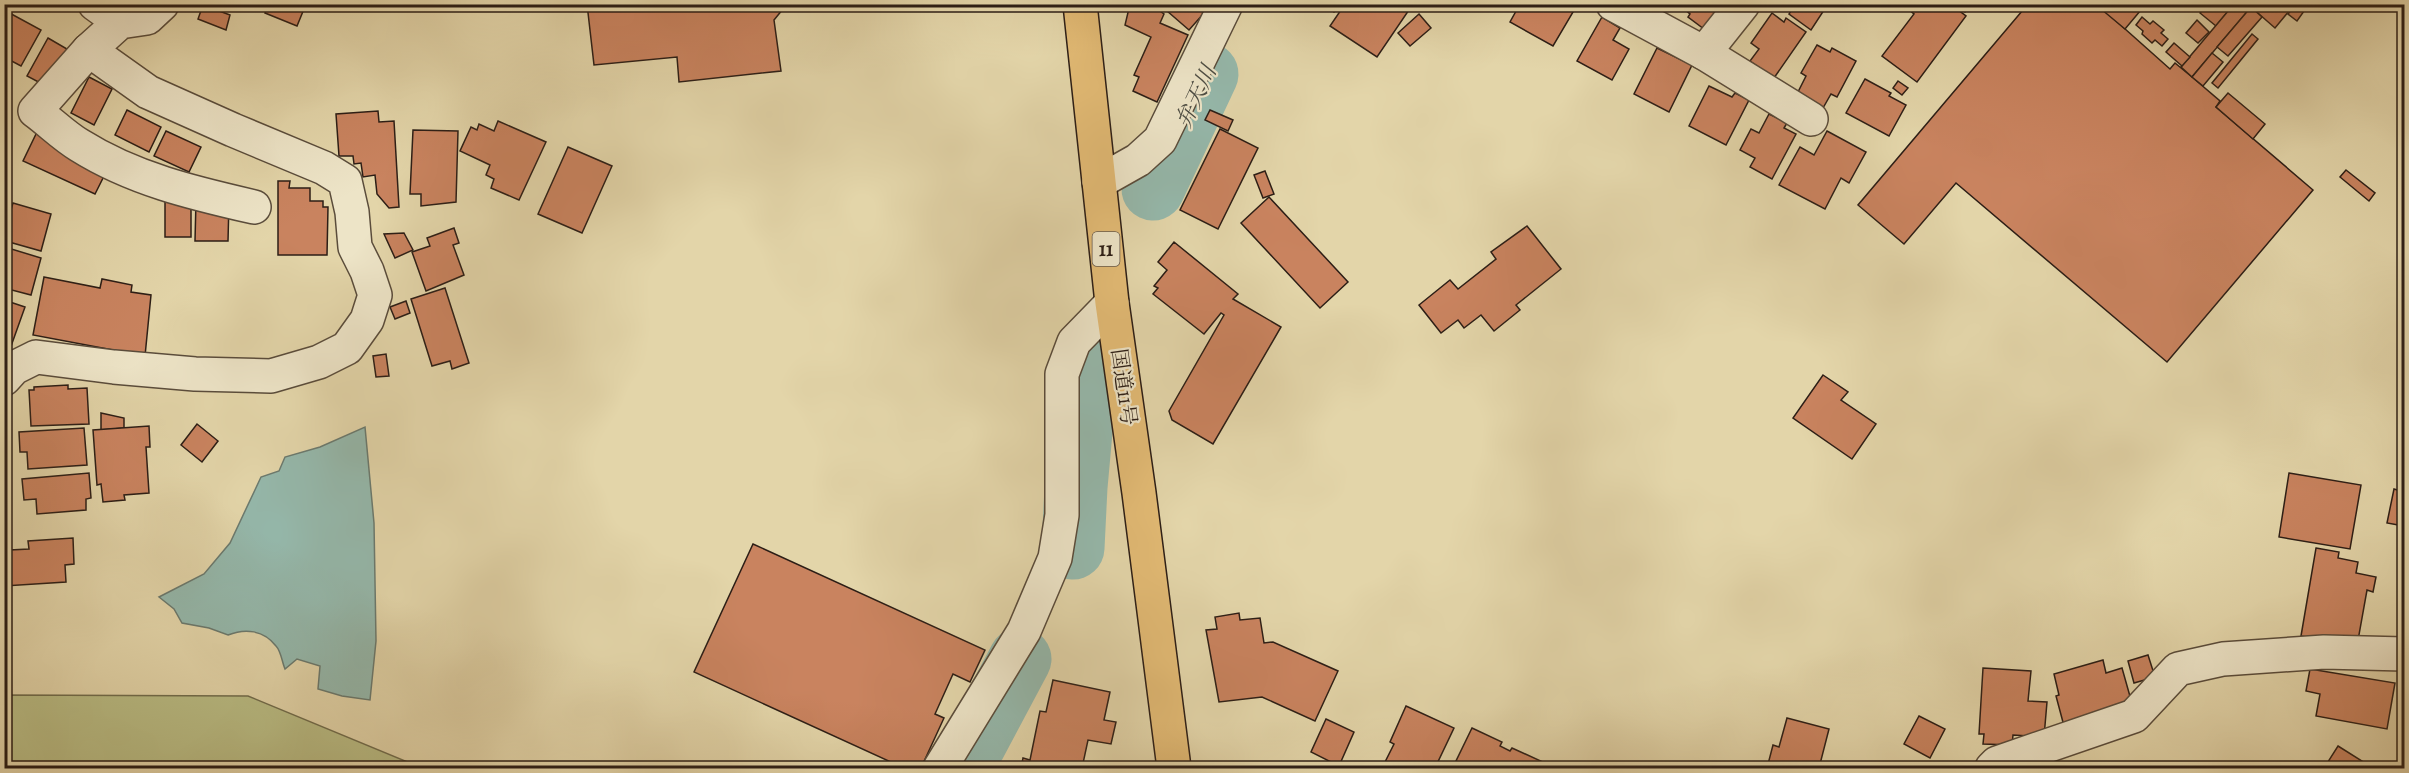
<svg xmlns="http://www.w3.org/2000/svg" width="2409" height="773" font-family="Alegreya,'Noto Serif JP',serif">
<rect width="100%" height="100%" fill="#e3d5a9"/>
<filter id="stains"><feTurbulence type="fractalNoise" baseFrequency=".00333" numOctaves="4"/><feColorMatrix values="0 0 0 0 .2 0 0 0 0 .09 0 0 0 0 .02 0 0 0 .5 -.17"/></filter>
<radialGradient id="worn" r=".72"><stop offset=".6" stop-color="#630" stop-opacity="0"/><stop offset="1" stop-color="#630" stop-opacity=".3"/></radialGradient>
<path fill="#b9bc84" stroke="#726d4d" stroke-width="1.5" d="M5 695 248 696 422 768H5Z"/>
<path fill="#95b8ab" stroke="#6b7a6f" stroke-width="1.5" d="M365 427 374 523 376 641 370 700 342 696 318 689 320 666 297 659 285 669C282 662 281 651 276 646 264 630 245 628 228 635L209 628 182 623 174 609 159 597 204 574 230 543 261 477 279 471 285 457 320 447Z"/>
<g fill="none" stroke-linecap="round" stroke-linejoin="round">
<g stroke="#95b8ab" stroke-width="63">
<path d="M1153 189 1207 74"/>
<path d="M1073 548 1076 487 1087 365"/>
<path d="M962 768 1020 659"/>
</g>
</g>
<g fill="#c9835f" stroke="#2c1e16" stroke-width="1.5">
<path d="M268 4H306L297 26 265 13Z"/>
<path d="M587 4H783V9L774 20 781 71 679 82 677 57 594 65Z"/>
<path d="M1130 4H1150L1164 14 1160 23 1188 35 1157 102 1133 91 1139 77 1134 75 1151 37 1125 25Z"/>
<path d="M1159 4H1202L1199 8 1204 13 1189 30Z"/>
<path d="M1323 4H1339L1334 12Z"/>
<path d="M1345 4H1413L1377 57 1330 26Z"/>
<path d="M1520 4H1572L1576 7 1553 46 1510 22Z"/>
<path d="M1678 4H1729L1708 32 1688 17 1690 14Z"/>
<path d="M1782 4H1828L1811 30 1789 14 1791 11Z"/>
<path d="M1914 4H1950L1966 16 1917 82 1882 56 1914 14 1909 10Z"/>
<path d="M1954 4H1970L1965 12Z"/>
<path d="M2028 4H2097L2170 69 2175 63 2192 77 2220 101 2216 107 2313 190 2167 362 1956 183 1904 244 1858 205Z"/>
<path d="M2105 4H2146L2125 29 2101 9Z"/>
<path d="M2207 4H2234L2216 26 2200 13Z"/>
<path d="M2234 4 2294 5 2275 28 2251 7 2192 77 2181 67Z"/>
<path d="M2309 4 2297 21 2288 14 2296 4Z"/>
<path d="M203 5 230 15 226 30 198 19Z"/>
<path d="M2251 7 2262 17 2228 56 2217 47Z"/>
<path d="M4 10 41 30 21 66 6 58 4 62Z"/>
<path d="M1772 13 1784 22 1786 18 1806 32 1774 78 1750 61 1759 49 1751 43Z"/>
<path d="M1419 14 1431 28 1410 46 1398 33Z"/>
<path d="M1602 17 1620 28 1613 40 1629 49 1612 80 1577 61Z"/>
<path d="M2142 17 2150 24 2153 21 2164 30 2161 33 2168 39 2162 46 2155 40 2152 43 2142 34 2143 31 2136 25Z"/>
<path d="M2197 20 2209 32 2198 43 2186 33Z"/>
<path d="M2252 34 2258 39 2218 88 2212 83Z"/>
<path d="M48 38 67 49 46 86 27 76Z"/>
<path d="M2174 43 2190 57 2182 66 2166 52Z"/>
<path d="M1817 45 1830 52 1832 48 1856 61 1837 97 1831 94 1823 108 1797 94 1806 76 1801 73Z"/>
<path d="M1657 48 1692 65 1669 112 1634 94Z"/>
<path d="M2212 53 2223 62 2203 86 2192 77Z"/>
<path d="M89 77 112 89 94 125 71 113Z"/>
<path d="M1865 79 1891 93 1889 96 1906 105 1889 136 1846 113Z"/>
<path d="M1898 81 1908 88 1902 95 1893 88Z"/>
<path d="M1709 86 1732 97 1735 93 1749 100 1726 145 1689 126Z"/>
<path d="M2228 93 2265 124 2253 139 2216 107Z"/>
<path d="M127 110 161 127 149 152 115 135Z"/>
<path d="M1210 110 1233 120 1228 131 1205 120Z"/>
<path d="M378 111 379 122 394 121 399 207 389 208 377 194 375 175 363 177 361 163 354 164 353 156H339L336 114Z"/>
<path d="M1769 114 1787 123 1784 128 1796 134 1772 179 1750 167 1755 158 1740 150 1751 129 1759 133Z"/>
<path d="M498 121 546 142 519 200 491 188 494 179 486 175 490 165 460 151 471 127 477 130 479 124 494 131Z"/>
<path d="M1220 129 1258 148 1218 229 1180 210Z"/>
<path d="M413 130 458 131 456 202 421 206V194H410Z"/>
<path d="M166 131 201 147 189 172 154 156Z"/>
<path d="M1827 131 1866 152 1849 183 1841 178 1825 209 1779 185 1800 147 1814 155Z"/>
<path d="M37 132 109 166 95 194 23 161Z"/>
<path d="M568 147 612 166 582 233 538 214Z"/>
<path d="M2346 170 2375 193 2369 201 2340 177Z"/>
<path d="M1265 171 1274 194 1263 198 1254 175Z"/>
<path d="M278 181H290L289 188H310V201H323V207H328L327 255H278Z"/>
<path d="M1269 197 1348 282 1320 308 1241 223Z"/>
<rect x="165" y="198" width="26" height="39"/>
<path d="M196 201 229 202 228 241H195Z"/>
<path d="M13 203 51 214 41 251 9 242 8 248 41 258 31 295 4 288V216L9 217Z"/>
<path d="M1527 226 1561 269 1516 305 1520 310 1494 331 1481 315 1464 328 1458 320 1441 333 1419 305 1450 280 1458 289 1496 259 1491 252Z"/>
<path d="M454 228 459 243 453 245 464 275 426 291 412 252 430 246 427 238Z"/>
<path d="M404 233 413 250 395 258 384 234Z"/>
<path d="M1174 242 1238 294 1233 299 1281 327 1213 444 1172 420 1169 411 1224 315 1221 313 1204 334 1153 294 1158 288 1154 286 1167 270 1158 262Z"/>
<path d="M44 277 100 288 102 279 132 285 131 292 151 295 145 356 33 335Z"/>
<path d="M445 288 469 363 452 369 450 361 432 366 411 299Z"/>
<path d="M4 300 25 307 10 349 4 347Z"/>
<path d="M406 301 410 313 395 319 390 307Z"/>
<path d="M386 354 389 376 376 377 373 356Z"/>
<path d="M1823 375 1848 392 1841 400 1876 424 1852 459 1793 418Z"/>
<path d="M68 385V389L87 388 89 424 31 426 29 390H34V387Z"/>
<path d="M101 413 124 418V428L101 430Z"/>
<path d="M197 424 218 441 202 462 181 445Z"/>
<path d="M149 426 150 447H146L149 493 124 495 125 500 103 502 101 484 97 485 93 430Z"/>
<path d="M84 428 87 465 28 469 27 452H20L19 432Z"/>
<path d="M89 473 91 498 86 499V510L37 514 36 499 24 500 22 479Z"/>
<path d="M2289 473 2361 485 2350 549 2279 537Z"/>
<path d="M2394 489 2404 492V526L2387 523Z"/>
<path d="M73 538 74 564 65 565 66 582 4 586V569L11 568 10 550 29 549 28 541Z"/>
<path d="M753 544 985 650 970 682 953 674 935 714 944 718 921 768H904L694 672Z"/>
<path d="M2316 548 2339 552 2338 558 2358 562 2356 573 2376 577 2373 592 2367 590 2357 646 2301 636Z"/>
<path d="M1239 613 1240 620 1260 618 1264 643 1273 642 1338 671 1315 721 1262 697 1219 702 1206 630 1217 629 1215 617Z"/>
<path d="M2148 655 2155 677 2134 683 2128 661Z"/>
<path d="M2103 660 2106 673 2122 668 2133 707 2064 726 2056 696 2059 695 2054 674Z"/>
<path d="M1983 668 2031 671 2028 701 2047 702 2044 737 2013 735 2012 745 1983 744 1984 734H1979Z"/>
<path d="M2310 669 2395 683 2387 729 2316 716 2320 694 2306 691Z"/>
<path d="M1053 680 1110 692 1104 720 1116 722 1111 744 1088 740 1082 768H1021L1023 758 1030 760 1040 711 1046 712Z"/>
<path d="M1406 706 1454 728 1435 768H1382L1394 744 1390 742Z"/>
<path d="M1919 716 1945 729 1930 758 1904 744Z"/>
<path d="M1787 718 1829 729 1819 768H1767L1773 745 1779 747Z"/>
<path d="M1326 719 1354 732 1339 766 1311 752Z"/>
<path d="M1472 728 1502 742 1500 746 1510 751 1512 748 1543 762 1540 768H1472L1456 761Z"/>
<path d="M2338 746 2373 768H2332L2326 765Z"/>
</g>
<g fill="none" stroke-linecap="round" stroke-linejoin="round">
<defs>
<g id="minor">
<path d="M95 4 120 22"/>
<path d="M162 4 147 18 120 22 89 50 35 111C50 122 64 136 79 145 133 179 193 193 254 207"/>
<path d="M1613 4 1704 53"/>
<path d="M1743 4 1704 53 1811 119"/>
<path d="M1099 182 1138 160 1160 140 1226 4"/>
<path d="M4 379 14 368 36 357 114 367 195 374 271 376 319 362 347 348 367 320 375 295 367 271 355 247 352 212 345 181 324 168 233 130 148 92 89 50"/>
<path d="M940 768 1024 631 1055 558 1062 515V374L1074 342 1112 303"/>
<path d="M1992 768 1997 763 2134 716 2178 669 2223 659 2324 652 2404 654"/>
</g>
<path id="trunk" d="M1080 4 1112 303 1139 493 1174 768"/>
</defs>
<use href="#minor" stroke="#5a4c3b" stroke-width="36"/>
<use href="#trunk" stroke="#2c1e16" stroke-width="36"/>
<use href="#minor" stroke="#ede4c7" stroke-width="33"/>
<use href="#trunk" stroke="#e2ba74" stroke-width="33"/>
</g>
<g text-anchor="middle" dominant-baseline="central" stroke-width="4.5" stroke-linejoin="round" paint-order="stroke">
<rect fill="#ede4c7" stroke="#66594b" stroke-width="1.5" x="1092.5" y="232" width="27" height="34" rx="4.5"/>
<g font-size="20" font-weight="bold" fill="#2c1e16">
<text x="1106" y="249">11</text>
</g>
<g font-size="21" fill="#2c1e16" stroke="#ede4c7">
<text transform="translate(1124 387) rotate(82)">国道11号</text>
</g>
<g font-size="22" font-style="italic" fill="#4c4c43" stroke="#ede4c7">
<text transform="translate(1196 97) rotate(-65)">弁天川</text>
</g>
</g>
<rect width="2409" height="773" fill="none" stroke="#e3d5a9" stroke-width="24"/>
<rect x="6" y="6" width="2397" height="761" fill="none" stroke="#2c1e16" stroke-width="3"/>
<rect x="12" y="12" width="2385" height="749" fill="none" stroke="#2c1e16" stroke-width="1.5"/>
<rect width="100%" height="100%" filter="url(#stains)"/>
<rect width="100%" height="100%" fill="url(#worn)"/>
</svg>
